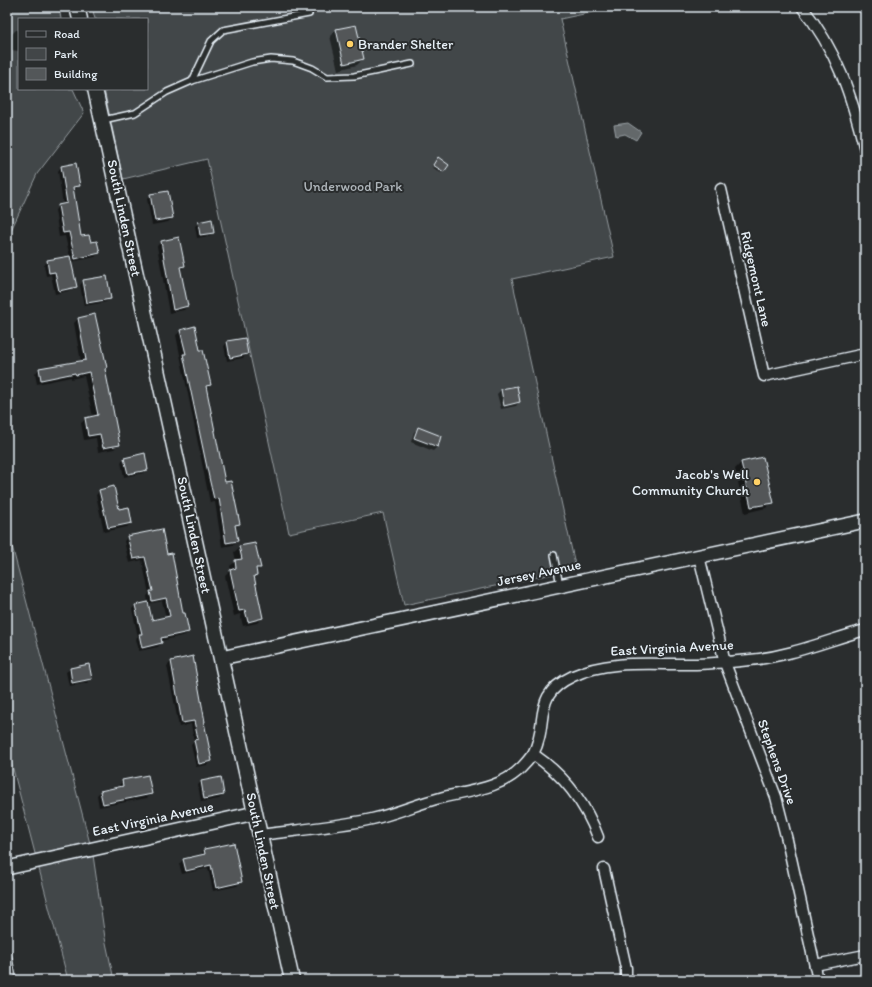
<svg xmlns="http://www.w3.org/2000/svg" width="872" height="987" font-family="Itim,sans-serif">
<rect width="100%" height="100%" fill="#2a2d2e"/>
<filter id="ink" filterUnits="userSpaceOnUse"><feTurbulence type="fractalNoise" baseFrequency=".025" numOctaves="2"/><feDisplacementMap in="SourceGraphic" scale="8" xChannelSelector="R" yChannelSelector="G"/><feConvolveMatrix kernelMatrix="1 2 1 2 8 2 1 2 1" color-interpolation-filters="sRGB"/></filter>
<g filter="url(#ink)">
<g fill="#424648" stroke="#959ca0">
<path d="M17 7H59L61 19H19V89H73L84 113 37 174 7 239V9Z"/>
<path d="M92 7H617L560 19 614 257 512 279 576 569 404 605 383 513 289 533 207 159 123 179 104 89H147V19H95Z"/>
<path d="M7 527 93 855 105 938 114 980H68L7 746Z"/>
</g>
<path fill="#63686b" stroke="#989fa3" d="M628 123 641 132 636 140 625 134 616 136 614 125Z"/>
<g fill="#0007" fill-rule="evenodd">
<path d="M7 7H16L7 9Z"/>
<path d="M16 30H19V51L11 50 12 34Z"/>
<path d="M336 30 363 59 357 65 338 70 330 36Z"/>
<path d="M437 160 448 165 441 173 432 167Z"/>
<path d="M61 167 79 186 73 190 81 238 90 243 99 253 95 257 70 262 76 286 72 290 55 294 51 275 46 276 44 265 48 261 70 257 65 236 59 237 55 210 59 206 63 205 58 171Z"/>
<path d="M151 195 172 218 168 222 152 225 147 199Z"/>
<path d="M199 223 213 232 209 236 197 238 195 226Z"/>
<path d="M178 238 184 266 180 270 187 306 184 310 169 313 157 246 161 242Z"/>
<path d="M84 281 110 298 106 302 84 306 80 285Z"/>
<path d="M78 319 106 368 104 370 119 444 114 449 98 452 96 438 84 440 81 423 86 419 93 417 84 376 71 379V377L37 384 35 374 39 369 81 362 74 323Z"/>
<path d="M181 331 200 352 210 385 206 389 225 484 239 523 235 527 237 541 233 545 222 547 215 502 210 503 176 335Z"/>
<path d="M228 342 247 354 243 358 227 361 224 346Z"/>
<path d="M501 390 519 402 516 406 501 409 497 394Z"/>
<path d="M418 429 440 437 437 447 433 451 411 442 414 432Z"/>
<path d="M125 458 147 469 143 473 124 477 121 462Z"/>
<path d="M741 463 772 502 766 508 745 513 735 469Z"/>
<path d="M100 491 131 523 127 527 104 532 96 495Z"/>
<path d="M161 530 188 632 185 635 161 641V643L158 647 139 651 136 639 138 637 132 609 135 606 148 603 147 596 149 594 142 560 129 563 124 541 128 537ZM162 601 166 618 151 621 147 604Z"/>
<path d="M240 547 260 567 253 577 262 618 257 623 243 626 240 614 234 616 225 576 231 570 230 566 236 561 234 552Z"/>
<path d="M171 662 204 722 203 723 211 761 207 765 196 767 191 745 194 742 191 724 179 727 167 666Z"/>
<path d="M70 669 91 679 87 683 69 686 66 672Z"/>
<path d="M123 781 151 794 147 798 99 807 97 795 101 791 119 788V785Z"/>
<path d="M201 782 223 795 219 799 201 802 198 785Z"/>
<path d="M204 850 241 882 237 886 213 891 208 868 182 874 179 864 183 860 201 856Z"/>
<path d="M7 929 16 978 17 980H7Z"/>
</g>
<g fill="#535759" stroke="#e8f1f8">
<path d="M356 25 364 59 344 64 336 29Z"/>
<path d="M438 157 449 165 444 172 433 165Z"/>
<path d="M76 163 80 186 73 187 81 236 89 235 91 242 97 241 100 253 75 259 69 232 63 233 58 205 67 203 61 166Z"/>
<path d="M168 191 173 218 155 221 150 194Z"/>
<path d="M212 219 214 233 200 235 198 222Z"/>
<path d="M179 237 185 266 180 267 188 306 173 310 161 241Z"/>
<path d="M70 256 77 287 59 291 55 272 49 273 47 260Z"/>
<path d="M107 276 111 299 87 303 83 280Z"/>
<path d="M95 314 107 368 105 369 120 445 103 448 100 434 88 436 85 418 98 415 89 372 76 375 75 373 41 380 39 368 86 360 78 318Z"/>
<path d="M195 326 200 350H203L211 385 206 386 225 482 231 481 240 524 235 525 238 541 226 543 219 498 214 499 210 482 183 354H186L180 330Z"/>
<path d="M245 338 248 354 230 358 227 341Z"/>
<path d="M517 386 520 402 504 406 501 389Z"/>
<path d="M418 427 441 436 438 447 414 438Z"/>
<path d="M145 453 148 470 128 474 124 458Z"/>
<path d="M763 457 774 503 751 507 741 462Z"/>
<path d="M114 486 119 509 129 507 132 523 108 528 99 490Z"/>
<path d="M162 529 167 554 172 553 183 613H185L189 632 161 638 162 643 142 648 139 634H142L135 605 148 602 152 620 170 616 166 598 152 601 150 591H153L145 557 133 559 127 536Z"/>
<path d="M255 543 261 568H256L257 575 254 576 263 618 248 622 245 610 239 611 230 570 236 568 235 560 242 559 239 546Z"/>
<path d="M193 656 205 722H204L212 761 199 764 194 740 198 739 194 721 182 723 171 661Z"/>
<path d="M89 664 92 679 72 683 70 668Z"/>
<path d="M148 775 152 794 103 804 100 791 123 786 122 780Z"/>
<path d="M221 777 224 795 204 799 201 781Z"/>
<path d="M234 843 242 882 216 888 211 865 186 871 183 859 205 854 204 849Z"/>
<path d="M11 952 17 980H7V953Z"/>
</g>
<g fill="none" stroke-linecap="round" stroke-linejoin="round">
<defs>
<g id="service">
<path d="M192 81 211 41 223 30 309 14"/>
<path d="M103 120 135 113 167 92 192 81 252 62 271 59 293 61 312 68 327 77 354 76 412 64"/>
<path d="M554 555 560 585"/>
</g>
<g id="minor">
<path d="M802 7C837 50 852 97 865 150"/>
<path d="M721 189 764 376 865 354"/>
<path d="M699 556 725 663 776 797 787 840 818 980"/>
<path d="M533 754C564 775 585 802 598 837"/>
<path d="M260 835C297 830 335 827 372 819 395 814 417 804 440 798 468 791 501 789 522 767 526 763 530 758 533 754 550 722 530 696 573 676 610 659 653 665 691 664 711 664 730 662 750 660 790 656 826 641 865 630"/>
<path d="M604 869 626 968V980"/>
<path d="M815 965 865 955"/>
</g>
<g id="tertiary">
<path d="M221 658 865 521"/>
<path d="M7 868 255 813"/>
</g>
<g id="secondary">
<path d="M77 7 80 19"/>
<path d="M95 89 292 980"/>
</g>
</defs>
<use href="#service" stroke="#e8f1f8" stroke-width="8"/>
<use href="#minor" stroke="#e8f1f8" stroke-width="13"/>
<use href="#tertiary" stroke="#e8f1f8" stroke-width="16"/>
<use href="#secondary" stroke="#e8f1f8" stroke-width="17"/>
<use href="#service" stroke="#2a2d2e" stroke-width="5"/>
<use href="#minor" stroke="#2a2d2e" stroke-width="10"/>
<use href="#tertiary" stroke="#2a2d2e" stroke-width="13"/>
<use href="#secondary" stroke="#2a2d2e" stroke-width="14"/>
</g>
</g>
<g fill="#ffd166" stroke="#2a2d2e" stroke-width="1.5">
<circle cx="350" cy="44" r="4"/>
<circle cx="757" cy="482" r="4"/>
</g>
<g text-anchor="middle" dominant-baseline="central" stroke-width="4" stroke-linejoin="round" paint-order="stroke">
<g font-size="14" fill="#e8f1f8" stroke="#2a2d2e" text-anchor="start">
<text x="358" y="44">Brander Shelter</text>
<text x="749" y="474" text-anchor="end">Jacob's Well<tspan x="749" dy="16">Community Church</tspan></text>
</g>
<g font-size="14" fill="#aeb5ba" stroke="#2a2d2e">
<text x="353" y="186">Underwood Park</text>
</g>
<g font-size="14" fill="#e8f1f8" stroke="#2a2d2e">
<text transform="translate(124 218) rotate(78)">South Linden Street</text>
<text transform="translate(756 279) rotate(77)">Ridgemont Lane</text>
<text transform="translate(194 535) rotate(78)">South Linden Street</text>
<text transform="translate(539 573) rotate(-12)">Jersey Avenue</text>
<text transform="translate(672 648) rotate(-3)">East Virginia Avenue</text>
<text transform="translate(777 762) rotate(70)">Stephens Drive</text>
<text transform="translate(153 819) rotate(-12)">East Virginia Avenue</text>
<text transform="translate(263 851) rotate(78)">South Linden Street</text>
</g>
</g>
<rect width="872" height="987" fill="none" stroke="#2a2d2e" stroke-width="24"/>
<rect x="12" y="12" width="848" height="963" fill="none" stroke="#e8f1f8" stroke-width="1.5" filter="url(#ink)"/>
<rect x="18" y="18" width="130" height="72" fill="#2a2d2e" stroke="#767b7f"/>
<rect x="26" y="31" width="20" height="6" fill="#2a2d2e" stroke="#767b7f"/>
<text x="54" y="38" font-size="12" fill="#e8f1f8">Road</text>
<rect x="26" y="48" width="20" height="12" fill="#424648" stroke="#767b7f"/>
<text x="54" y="58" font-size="12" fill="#e8f1f8">Park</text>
<rect x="26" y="68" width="20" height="12" fill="#535759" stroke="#767b7f"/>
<text x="54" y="78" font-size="12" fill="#e8f1f8">Building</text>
</svg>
